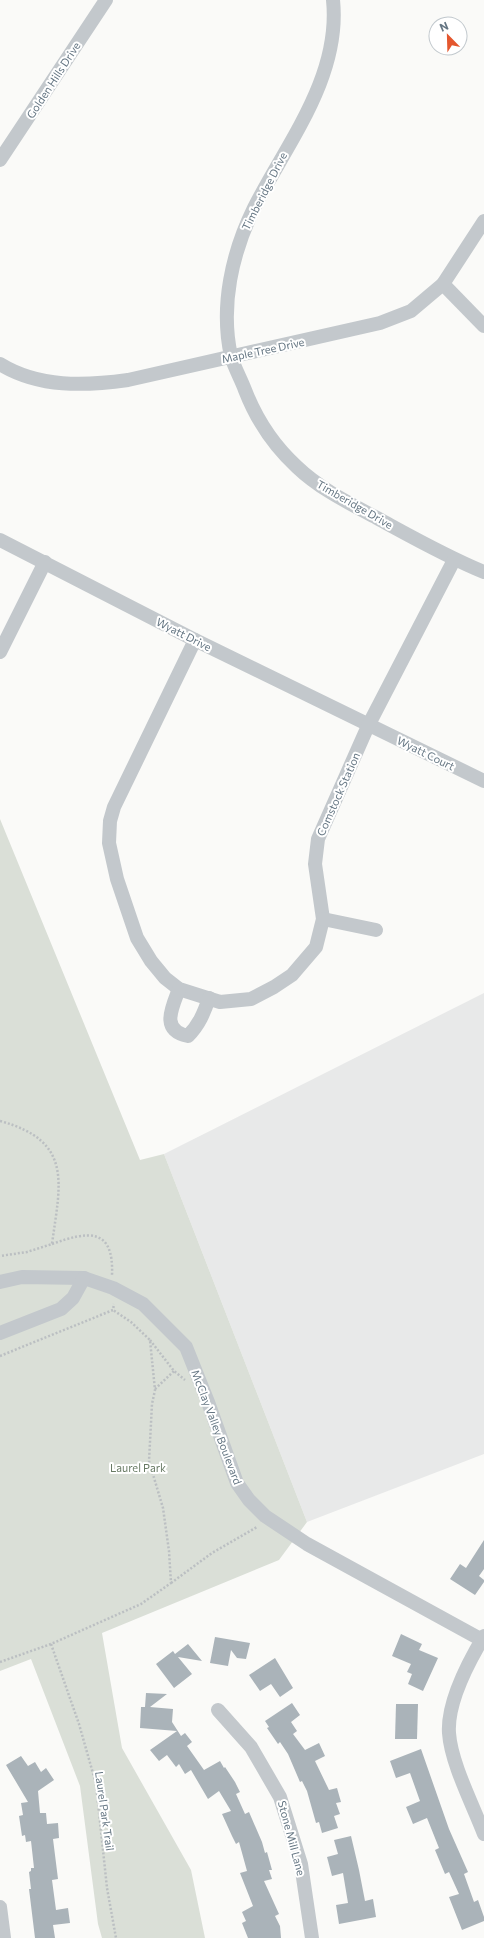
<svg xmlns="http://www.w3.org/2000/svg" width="484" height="1938" font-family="Commissioner,sans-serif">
<rect width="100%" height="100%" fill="#fafaf8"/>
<path fill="#e8e9e9" d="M484 993V1454L307 1522 164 1154Z"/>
<path fill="#dadfd7" d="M0 819 140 1160 164 1154 307 1522 279 1560 102 1633 122 1748 191 1870 205 1938H102L98 1924 80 1786 31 1659 0 1671Z"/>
<g fill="#aab3b9">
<path d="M484 1540V1569L479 1576 484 1580V1582L475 1595 450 1579 460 1564 466 1568Z"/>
<path d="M401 1634 422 1644 419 1650 438 1658 423 1691 408 1684 412 1674 407 1672 411 1664 392 1656Z"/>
<path d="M215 1637 250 1643 246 1659 237 1658 231 1650 228 1666 210 1663Z"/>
<path d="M188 1644 202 1661 178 1657 192 1674 174 1688 156 1664 173 1651 175 1654Z"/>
<path d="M275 1658 293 1688 280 1697 271 1684 260 1691 249 1675Z"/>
<path d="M146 1693 167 1694 150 1707 173 1709 172 1722 181 1736 185 1733 192 1742 187 1746 204 1770 220 1761 224 1768 225 1767 235 1782 240 1792 236 1794 245 1814 249 1812 262 1842 265 1853 267 1852 272 1870H269L272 1879 264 1881 279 1914 275 1916 280 1926 281 1938H248L242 1923 246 1921 242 1912 253 1906 240 1873 247 1871 239 1842 236 1844 232 1836 222 1814 231 1811 219 1791 208 1799 191 1770 185 1774 179 1764 176 1767 167 1755 159 1761 150 1750 177 1731 140 1728 141 1707H145Z"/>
<path d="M292 1703 300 1715 291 1722 297 1731 293 1734 305 1750 319 1743 325 1756 315 1761 329 1790 337 1788 341 1802 336 1803 340 1814 334 1816 338 1828 322 1833 319 1822 316 1823 307 1791 302 1781 300 1782 288 1754 280 1742 278 1744 267 1728 269 1727 265 1721Z"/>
<path d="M396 1704H418L417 1739H395Z"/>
<path d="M421 1749 449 1829 468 1872 464 1874 474 1902 478 1900 484 1917V1921L462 1930 449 1897 459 1894 449 1872 445 1874 435 1850 439 1848 427 1818 413 1824 406 1807 420 1801 410 1773 396 1778 390 1761Z"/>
<path d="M21 1756 28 1766 35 1762 41 1772 46 1768 54 1780 38 1791 40 1813H46L47 1824 58 1823 59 1838 53 1839 58 1879 52 1880 56 1910 68 1908 70 1923 53 1925 55 1938H35L29 1889H31L29 1872 31 1871V1868H34L31 1841 26 1842 25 1835 22 1836 19 1816 23 1815 21 1803 28 1802 6 1765Z"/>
<path d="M351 1836 359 1870 365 1901 373 1899 376 1917 339 1924 336 1905 348 1903 343 1873 332 1876 327 1857 338 1854 334 1840Z"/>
</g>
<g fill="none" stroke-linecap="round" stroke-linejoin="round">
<g stroke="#bbbfc2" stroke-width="2.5" stroke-dasharray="2 2" stroke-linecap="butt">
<path d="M0 1121C74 1141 60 1184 52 1244L27 1252 0 1256"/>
<path d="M52 1244C88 1231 114 1227 112 1275"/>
<path d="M150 1340 174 1371 185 1380"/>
<path d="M0 1356 113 1310 114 1304"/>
<path d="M155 1389 174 1371"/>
<path d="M171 1583 212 1553 257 1527"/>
<path d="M51 1644 79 1724 96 1784 107 1888 116 1938"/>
<path d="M0 1662 51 1644 141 1604 171 1583 169 1551 163 1508 149 1461 152 1404 155 1390 150 1340 131 1322 113 1310"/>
</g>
<g stroke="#c3c8cc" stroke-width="14">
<path d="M333 0C341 77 287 143 254 208 232 253 220 306 231 356 234 367 241 379 245 390 257 421 273 445 297 467 320 489 349 503 377 518 412 537 447 557 484 572"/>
<path d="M0 160 106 0"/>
<path d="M443 284 484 326"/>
<path d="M0 364C39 388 85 386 128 380L380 323 411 311 443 284 484 221"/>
<path d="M0 540 195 640 484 781"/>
<path d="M195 640 114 807 110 821 109 843 117 879 137 938 151 961 165 978 179 989 220 1002 251 999 274 987 292 975 316 947 323 919 315 864 318 839 368 726 454 560"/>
<path d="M0 652 45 562"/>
<path d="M323 919 376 930"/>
<path d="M179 989C172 1008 160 1030 188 1036 199 1025 204 1013 209 998"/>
<path d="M0 1282 22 1277 84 1278 113 1288 143 1304 186 1347 208 1402 237 1483 249 1500 265 1516 307 1544 484 1641"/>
<path d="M0 1333 61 1309 73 1298 84 1278"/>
<path d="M484 1636C469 1661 447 1703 449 1733 451 1763 473 1805 484 1834"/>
<path d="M218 1710 251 1747 280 1797 301 1864 312 1938"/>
<path d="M0 1907 4 1938"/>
</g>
</g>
<g text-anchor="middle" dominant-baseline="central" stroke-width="4" stroke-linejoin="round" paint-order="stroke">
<g font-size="11" fill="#657683" stroke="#fff">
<text transform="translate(53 80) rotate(-57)">Golden Hills Drive</text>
<text transform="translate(264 191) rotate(-63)">Timberidge Drive</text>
<text transform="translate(263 350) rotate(-12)">Maple Tree Drive</text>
<text transform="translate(355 504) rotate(30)">Timberidge Drive</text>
<text transform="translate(184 634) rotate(27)">Wyatt Drive</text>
<text transform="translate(426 753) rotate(26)">Wyatt Court</text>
<text transform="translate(338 794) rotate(-66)">Comstock Station</text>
<text transform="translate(217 1427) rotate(69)">McClay Valley Boulevard</text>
<text transform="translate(105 1811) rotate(82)">Laurel Park Trail</text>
<text transform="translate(292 1838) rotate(75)">Stone Mill Lane</text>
</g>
<g font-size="11" fill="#687a64" stroke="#fff">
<text x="138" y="1467">Laurel Park</text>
</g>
</g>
<g transform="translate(448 36) rotate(337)"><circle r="19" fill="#ffffff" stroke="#c1c8cd"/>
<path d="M0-3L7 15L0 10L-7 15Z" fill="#e4572e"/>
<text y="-6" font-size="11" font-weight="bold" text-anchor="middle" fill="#657683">N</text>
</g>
</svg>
